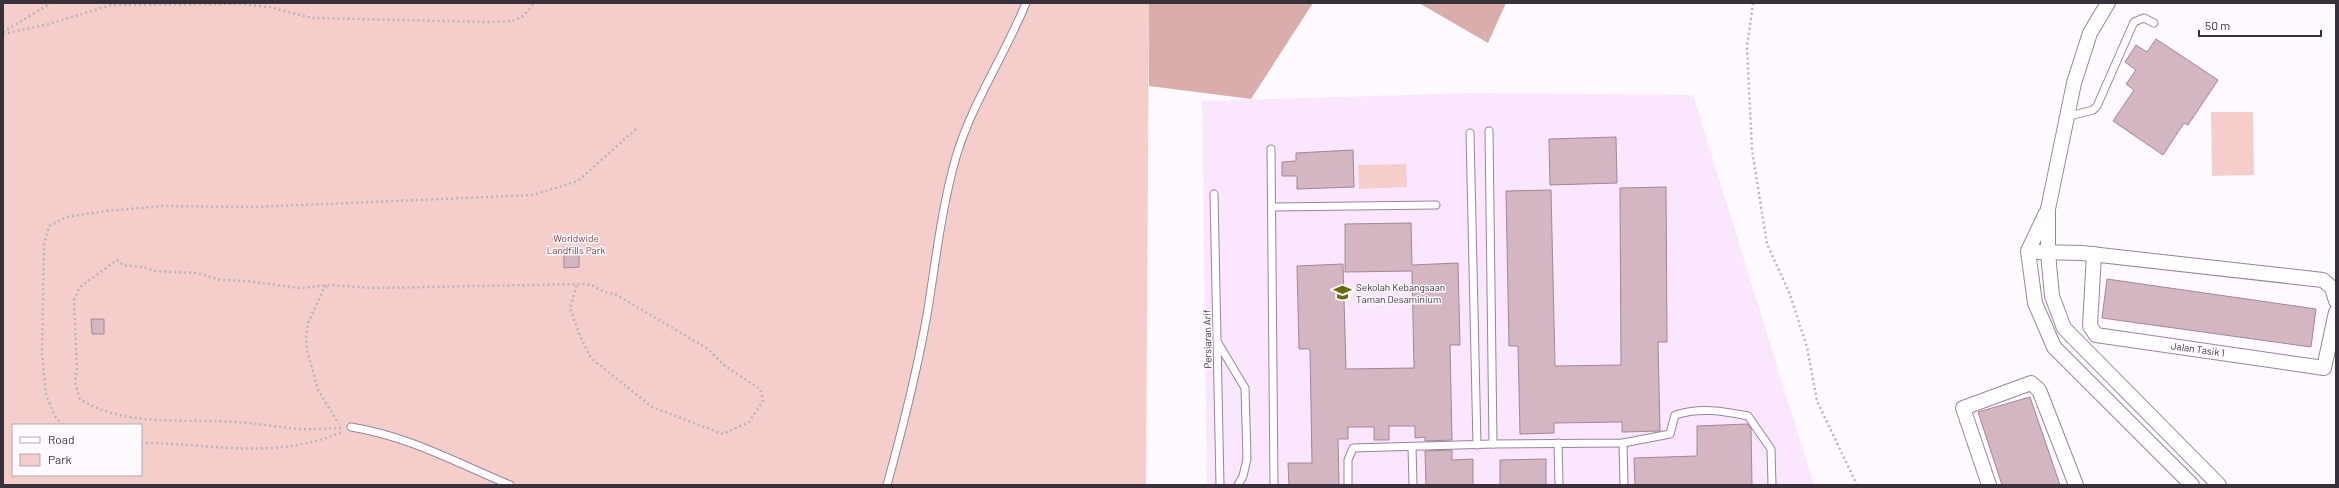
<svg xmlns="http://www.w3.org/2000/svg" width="2339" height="488" font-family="Barlow,sans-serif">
<rect width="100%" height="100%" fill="#fefaff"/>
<path fill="#fbe6ff" d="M1474 93 1693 95 1814 485H1207L1202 101Z"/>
<g fill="#f5cecc" fill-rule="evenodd">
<path d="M3 3H1149L1146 485H3ZM13 425H141V475H13Z"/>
<path d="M2211 112H2253L2254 175 2212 176Z"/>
<path d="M1406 164 1407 187 1359 189 1358 165Z"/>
</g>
<g fill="#d9adab">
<path d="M1149 3H1313L1251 99 1149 86Z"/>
<path d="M1419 3H1506L1488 43Z"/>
</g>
<g fill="#d4b5c2" stroke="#a38692">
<path d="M2156 39 2218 80 2188 125 2184 123 2163 155 2113 121 2134 90 2126 84 2136 70 2125 62 2136 45 2147 52Z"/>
<path d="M1616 137 1617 183 1550 185 1549 139Z"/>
<path d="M1353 150 1354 187 1297 189V176H1282V162L1296 161V153Z"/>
<path d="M1666 187 1667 342H1658L1660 431 1622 432V422L1554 423V433L1520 434 1518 346H1509L1506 191 1551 190 1555 366 1621 365 1620 188Z"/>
<path d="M1411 223 1412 265 1458 263 1460 345H1450L1452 440 1425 441V437L1415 438V426H1389V440H1374V427H1348V439H1338L1339 485H1289L1288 463H1312L1310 349H1299L1297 266 1343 264 1346 369 1414 368 1412 271 1345 272V224Z"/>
<path d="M564 251H579V267L564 268Z"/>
<path d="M2107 279 2316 309 2311 347 2102 318Z"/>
<path d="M91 319H104V334H92Z"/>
<path d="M2030 397 2060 485H2002L1978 412Z"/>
<path d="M1748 424 1751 429 1752 485H1635L1634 458 1697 456V426Z"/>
<path d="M1452 450V460L1473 459V485H1426L1425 451Z"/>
<path d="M1546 459V485H1500V460Z"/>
</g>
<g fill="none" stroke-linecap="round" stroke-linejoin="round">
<defs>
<g id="lane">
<path d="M2066 117 2093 110 2097 106 2134 22 2144 18 2154 23"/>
<path d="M1489 131 1493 444 1623 443 1670 434 1675 415C1700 407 1723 411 1748 416L1771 449 1772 485"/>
<path d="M1470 133 1477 445"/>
<path d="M1271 149 1274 485"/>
<path d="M1214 194 1220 485"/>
<path d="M1273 207 1436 205"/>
<path d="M1218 343 1245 388 1247 459 1243 476 1238 485"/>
<path d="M351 427C408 436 457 463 510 485"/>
<path d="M1558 443 1559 485"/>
<path d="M1623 443 1624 485"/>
<path d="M1412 447 1413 485"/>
<path d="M887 485C903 427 918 368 928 309 936 258 942 206 956 157 972 103 1005 55 1026 3"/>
<path d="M1348 485V460L1353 448 1493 444"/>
</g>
<g id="street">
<path d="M2108 3 2090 33 2074 83 2048 209V253L2052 296 2064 328 2219 485"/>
<path d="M2046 213 2028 251 2035 303 2054 347 2192 485"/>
<path d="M2038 252 2082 253 2323 280 2332 288 2336 301"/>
<path d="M2094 254 2090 326 2096 335 2324 368 2336 312"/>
<path d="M1989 485 1963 408 2031 383 2039 390 2076 485"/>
</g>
</defs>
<use href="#lane" stroke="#97849a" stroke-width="9"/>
<use href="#street" stroke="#97849a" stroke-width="16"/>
<g stroke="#b9b4ba" stroke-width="2.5" stroke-dasharray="2 3" stroke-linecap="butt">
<path d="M1753 3 1747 47 1752 150 1767 244 1789 292 1807 347 1817 401 1857 485"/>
<path d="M3 32 51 3"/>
<path d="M3 34 49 24 111 5 240 4 269 7 312 18 486 22C510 21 519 25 534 3"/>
<path d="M327 286 324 288 308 323 306 335 307 350 318 390 339 424"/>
<path d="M63 425 56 418 46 395 42 354 44 245 49 226 66 217 106 211 162 206 255 207 533 195 578 181 637 128"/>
<path d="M341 428C327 428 312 430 298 429 277 427 256 423 235 422 184 418 125 428 80 399L75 382 77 370 74 300 80 287 117 260 123 265 143 267 155 271 197 273 221 280 247 281 299 288 329 285 374 288 584 284 592 285 604 292 615 294 708 349 725 366 760 389 763 401 749 422 723 434 652 407 591 358 580 336 570 308 577 284"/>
<path d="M141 443C213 443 272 461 342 432"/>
</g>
<use href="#lane" stroke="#fff" stroke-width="7"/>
<use href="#street" stroke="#fff" stroke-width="14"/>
</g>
<defs>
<symbol id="school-bare" viewBox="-9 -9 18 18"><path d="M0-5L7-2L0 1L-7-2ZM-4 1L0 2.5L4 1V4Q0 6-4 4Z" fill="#696b0a" stroke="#fefaff" stroke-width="2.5" paint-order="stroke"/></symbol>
</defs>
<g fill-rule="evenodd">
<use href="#school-bare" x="1330" y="280" width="25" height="25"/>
</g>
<g text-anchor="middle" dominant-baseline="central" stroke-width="3" stroke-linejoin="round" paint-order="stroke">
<g font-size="10" fill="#7a403f" stroke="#fefaff">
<text x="576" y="238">Worldwide<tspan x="576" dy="12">Landfills Park</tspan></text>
</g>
<g font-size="10" fill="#38303a" stroke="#fefaff" text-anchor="start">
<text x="1356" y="287">Sekolah Kebangsaan<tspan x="1356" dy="12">Taman Desaminium</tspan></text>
</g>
<g font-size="10" fill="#38303a" stroke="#fefaff">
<text transform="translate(1207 339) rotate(-91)">Persiaran Arif</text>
<text transform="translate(2198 349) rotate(8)">Jalan Tasik 1</text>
</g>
</g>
<rect width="2339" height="488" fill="none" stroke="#38303a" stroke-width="8"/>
<rect x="12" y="424" width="130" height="52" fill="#fefaff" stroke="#afa9b0"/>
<rect x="20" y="437" width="20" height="6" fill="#ffffff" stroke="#afa9b0"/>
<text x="48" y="444" font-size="12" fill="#38303a">Road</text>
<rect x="20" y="454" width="20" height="12" fill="#f5cecc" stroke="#afa9b0"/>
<text x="48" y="464" font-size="12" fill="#38303a">Park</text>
<path d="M2199 30v6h122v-6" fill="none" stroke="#38303a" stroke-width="2"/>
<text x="2205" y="30" font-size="12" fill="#38303a" stroke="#fefaff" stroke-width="3" paint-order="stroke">50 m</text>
</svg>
